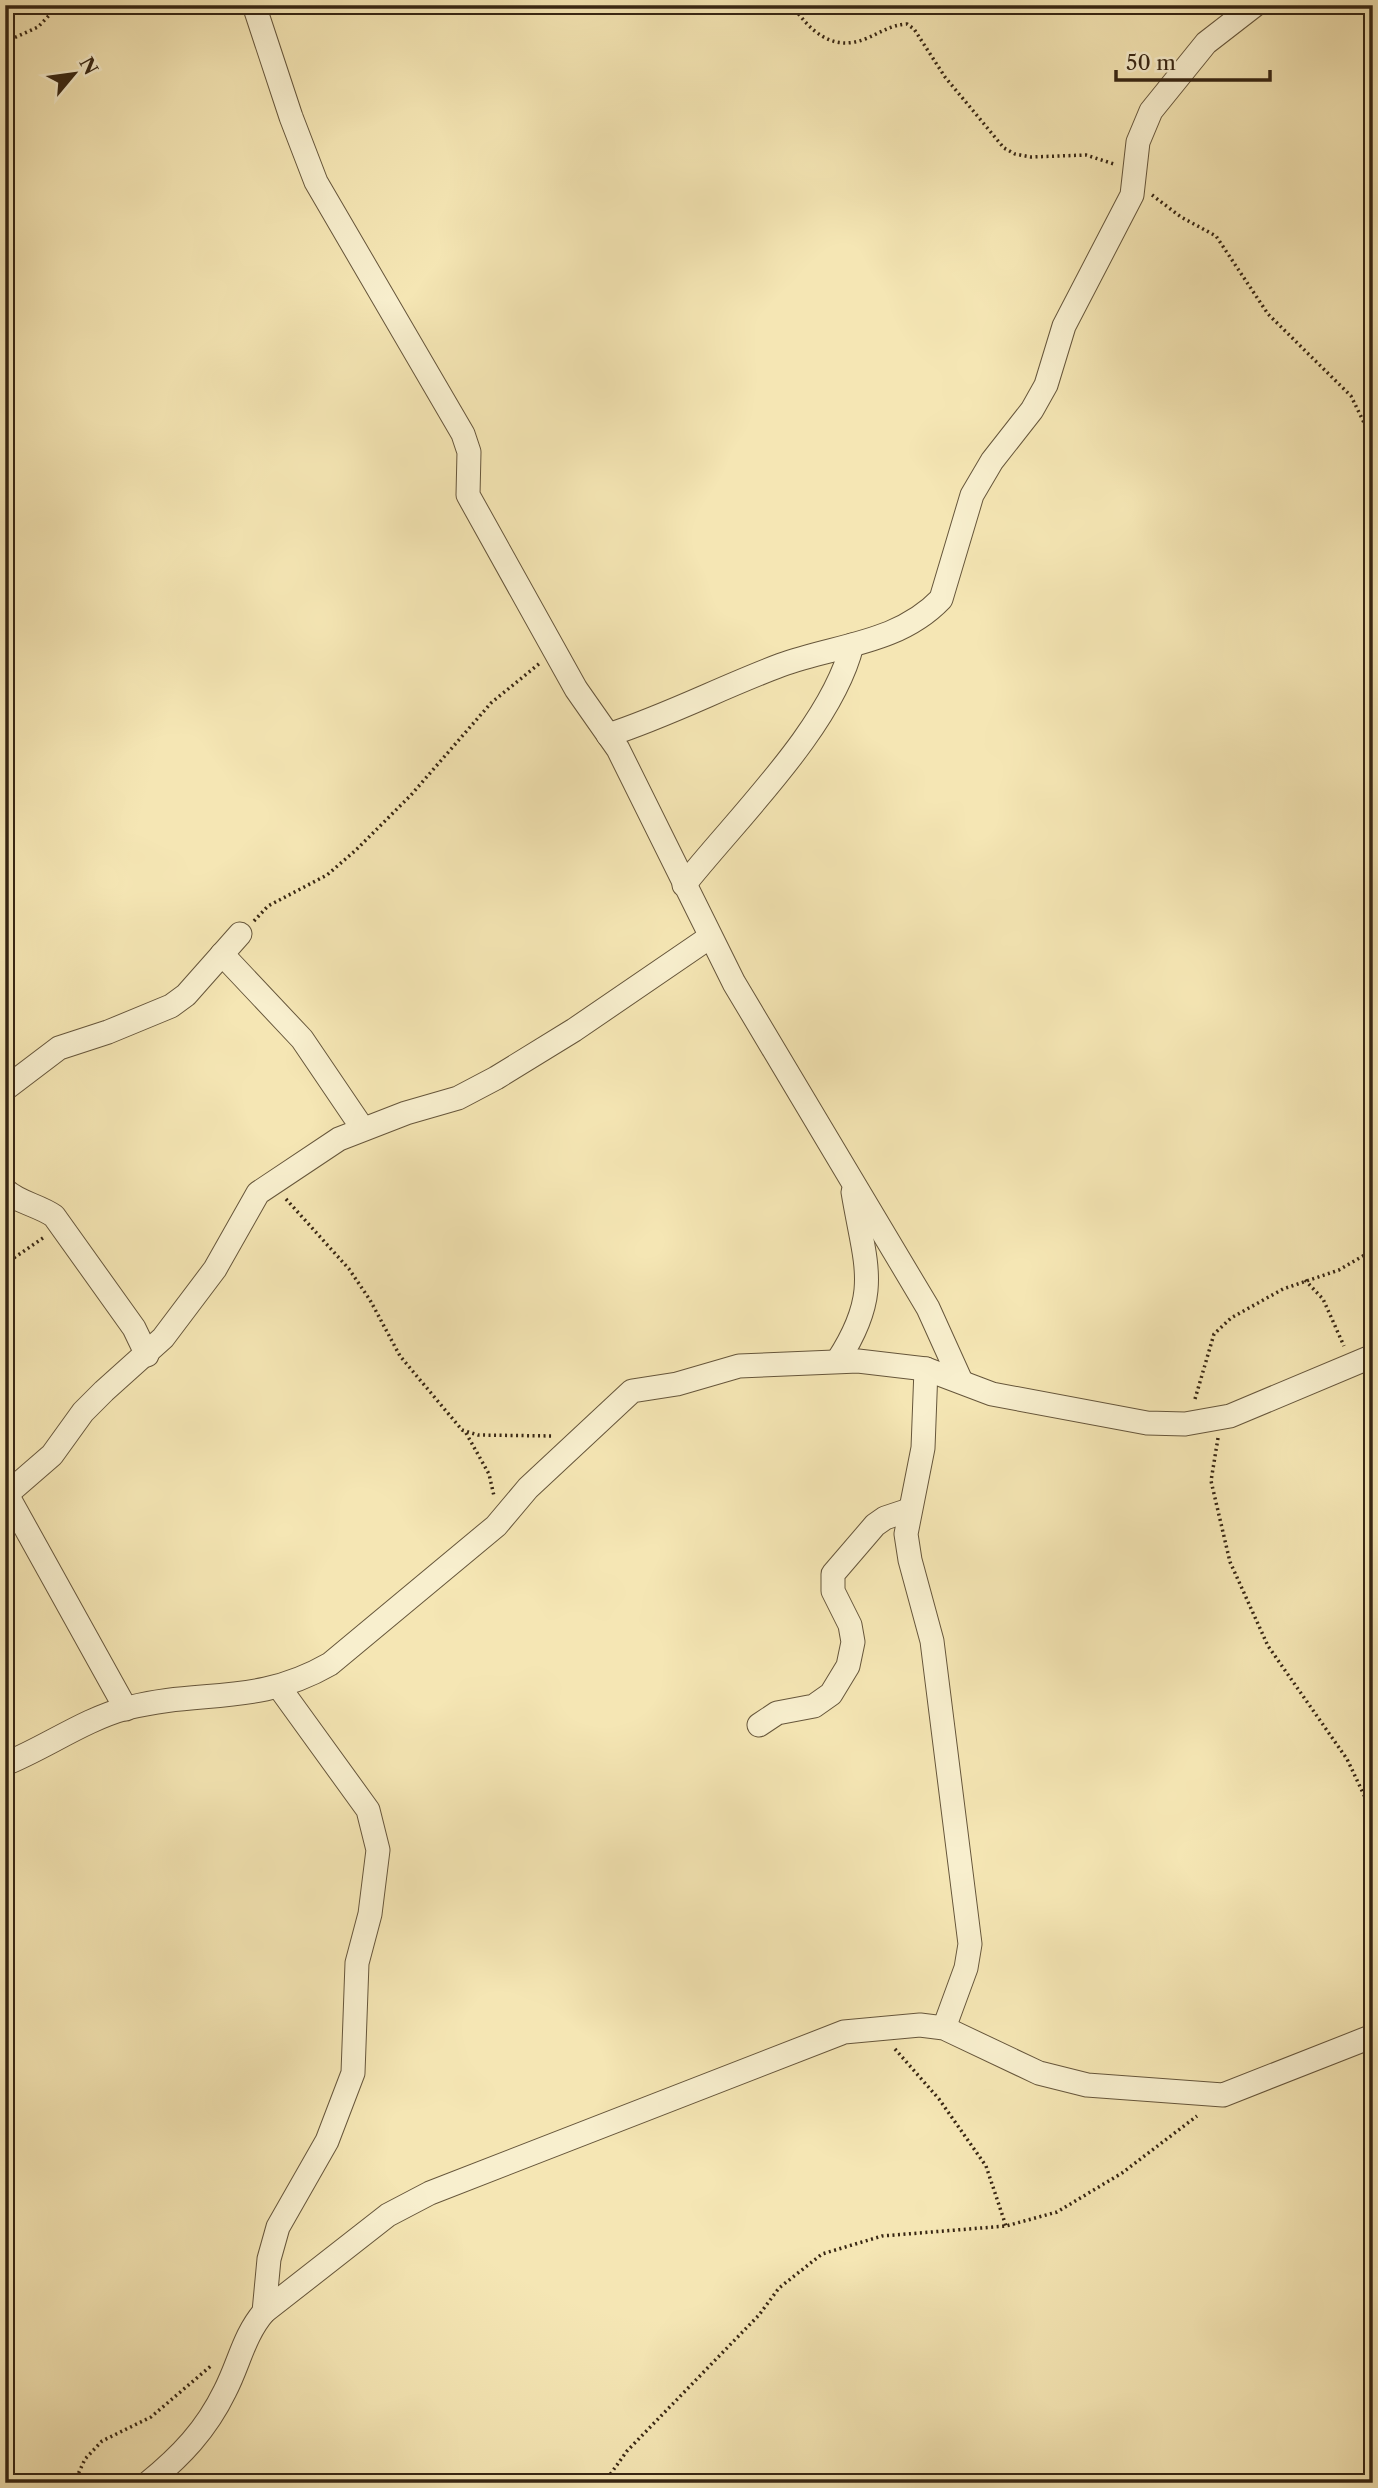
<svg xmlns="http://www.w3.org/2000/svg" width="1378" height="2488" font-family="'Libre Caslon Text',serif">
<rect width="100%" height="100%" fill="#f5e6b4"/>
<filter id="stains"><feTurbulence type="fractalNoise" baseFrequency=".00286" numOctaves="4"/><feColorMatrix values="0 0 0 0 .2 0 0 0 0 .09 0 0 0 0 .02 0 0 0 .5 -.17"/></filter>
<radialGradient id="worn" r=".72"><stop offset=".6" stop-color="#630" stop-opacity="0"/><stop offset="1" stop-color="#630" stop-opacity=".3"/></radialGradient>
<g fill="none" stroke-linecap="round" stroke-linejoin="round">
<defs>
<g id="minor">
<path d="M254 5 291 117 316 182 463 434 469 452 468 495 576 689 618 749 734 983 928 1308 961 1381"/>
<path d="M608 735C667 716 722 687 781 665 835 645 898 644 941 599L972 495 992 461 1032 410 1046 385 1064 326 1132 195 1138 142 1151 111 1206 43 1255 5"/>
<path d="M684 885C737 818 832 727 852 645"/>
<path d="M222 954 302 1039 363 1129"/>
<path d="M5 1089 59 1048 108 1032 171 1006 186 995 240 934"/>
<path d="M5 1190C19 1203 38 1205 54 1216L134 1328 147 1355"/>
<path d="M838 1360C882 1292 865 1265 853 1192"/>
<path d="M926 1369 923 1448 906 1534 910 1560 932 1641 970 1944 966 1968 944 2028"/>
<path d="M5 1491 126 1709"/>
<path d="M7 1494 52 1455 83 1412 104 1391 163 1338 215 1269 258 1193 339 1139 406 1113 458 1098 496 1078 574 1030 710 937"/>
<path d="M759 1725 777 1713 814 1706 831 1694 848 1666 853 1642 850 1625 833 1591V1574L875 1525 885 1518 909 1510"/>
<path d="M5 1764C47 1747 83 1720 127 1708 202 1689 257 1706 330 1664L496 1526 528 1488 632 1391 677 1384 739 1366 858 1361 926 1369 992 1394 1147 1423 1185 1424 1230 1416 1373 1356"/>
<path d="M264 2312 269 2259 278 2227 327 2141 353 2073 357 1963 370 1914 378 1850 368 1810 279 1687"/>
<path d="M148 2483C181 2456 206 2430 225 2391 239 2364 244 2335 264 2312L388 2215 430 2193 844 2032 920 2025 944 2028 1039 2073 1087 2085 1223 2095 1373 2036"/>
</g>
</defs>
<use href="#minor" stroke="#66563b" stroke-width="25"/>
<g stroke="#372613" stroke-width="3.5" stroke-dasharray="2 3.5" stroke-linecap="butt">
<path d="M792 5C810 31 832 52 865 39 880 33 890 25 907 24L914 29 945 77 1004 148 1015 154 1031 157 1086 155 1114 164"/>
<path d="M5 42 38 27 59 5"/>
<path d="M1152 195 1181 217 1216 236 1268 314 1351 396 1373 441"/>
<path d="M254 921 268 906 327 875 356 850 411 795 491 703 540 663"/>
<path d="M286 1199 349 1269 370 1300 400 1356 462 1430 478 1435 553 1436"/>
<path d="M5 1264 43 1238"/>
<path d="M1305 1280 1323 1299 1344 1346"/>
<path d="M1195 1399 1214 1334 1231 1318 1283 1289 1339 1270 1373 1250"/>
<path d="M466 1433 489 1474 494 1496"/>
<path d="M1218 1438 1211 1481 1230 1562 1268 1646 1347 1759 1373 1814"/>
<path d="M895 2049 939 2099 986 2166 1006 2226"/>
<path d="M74 2483 85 2459 102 2441 151 2417 212 2365"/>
<path d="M604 2483 627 2451 759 2315 779 2288 822 2254 882 2236 1006 2226 1057 2212 1122 2173 1197 2116"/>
</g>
<use href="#minor" stroke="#f8efce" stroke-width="23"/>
</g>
<rect width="1378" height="2488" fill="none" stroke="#f5e6b4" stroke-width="28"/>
<rect x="7" y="7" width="1364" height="2474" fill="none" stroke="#372613" stroke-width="3.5"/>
<rect x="14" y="14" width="1350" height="2460" fill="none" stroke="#372613" stroke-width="2"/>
<g transform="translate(74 74) rotate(61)" stroke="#f8efce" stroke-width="5" paint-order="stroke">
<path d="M0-5L12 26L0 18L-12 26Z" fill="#372613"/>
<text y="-10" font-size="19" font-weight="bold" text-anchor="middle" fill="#372613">N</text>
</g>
<path d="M1116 70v10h154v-10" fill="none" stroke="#372613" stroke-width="3.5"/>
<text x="1126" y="70" font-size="21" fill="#372613" stroke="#f8efce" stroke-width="5" paint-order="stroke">50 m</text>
<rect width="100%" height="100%" filter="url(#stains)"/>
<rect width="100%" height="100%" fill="url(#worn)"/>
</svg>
